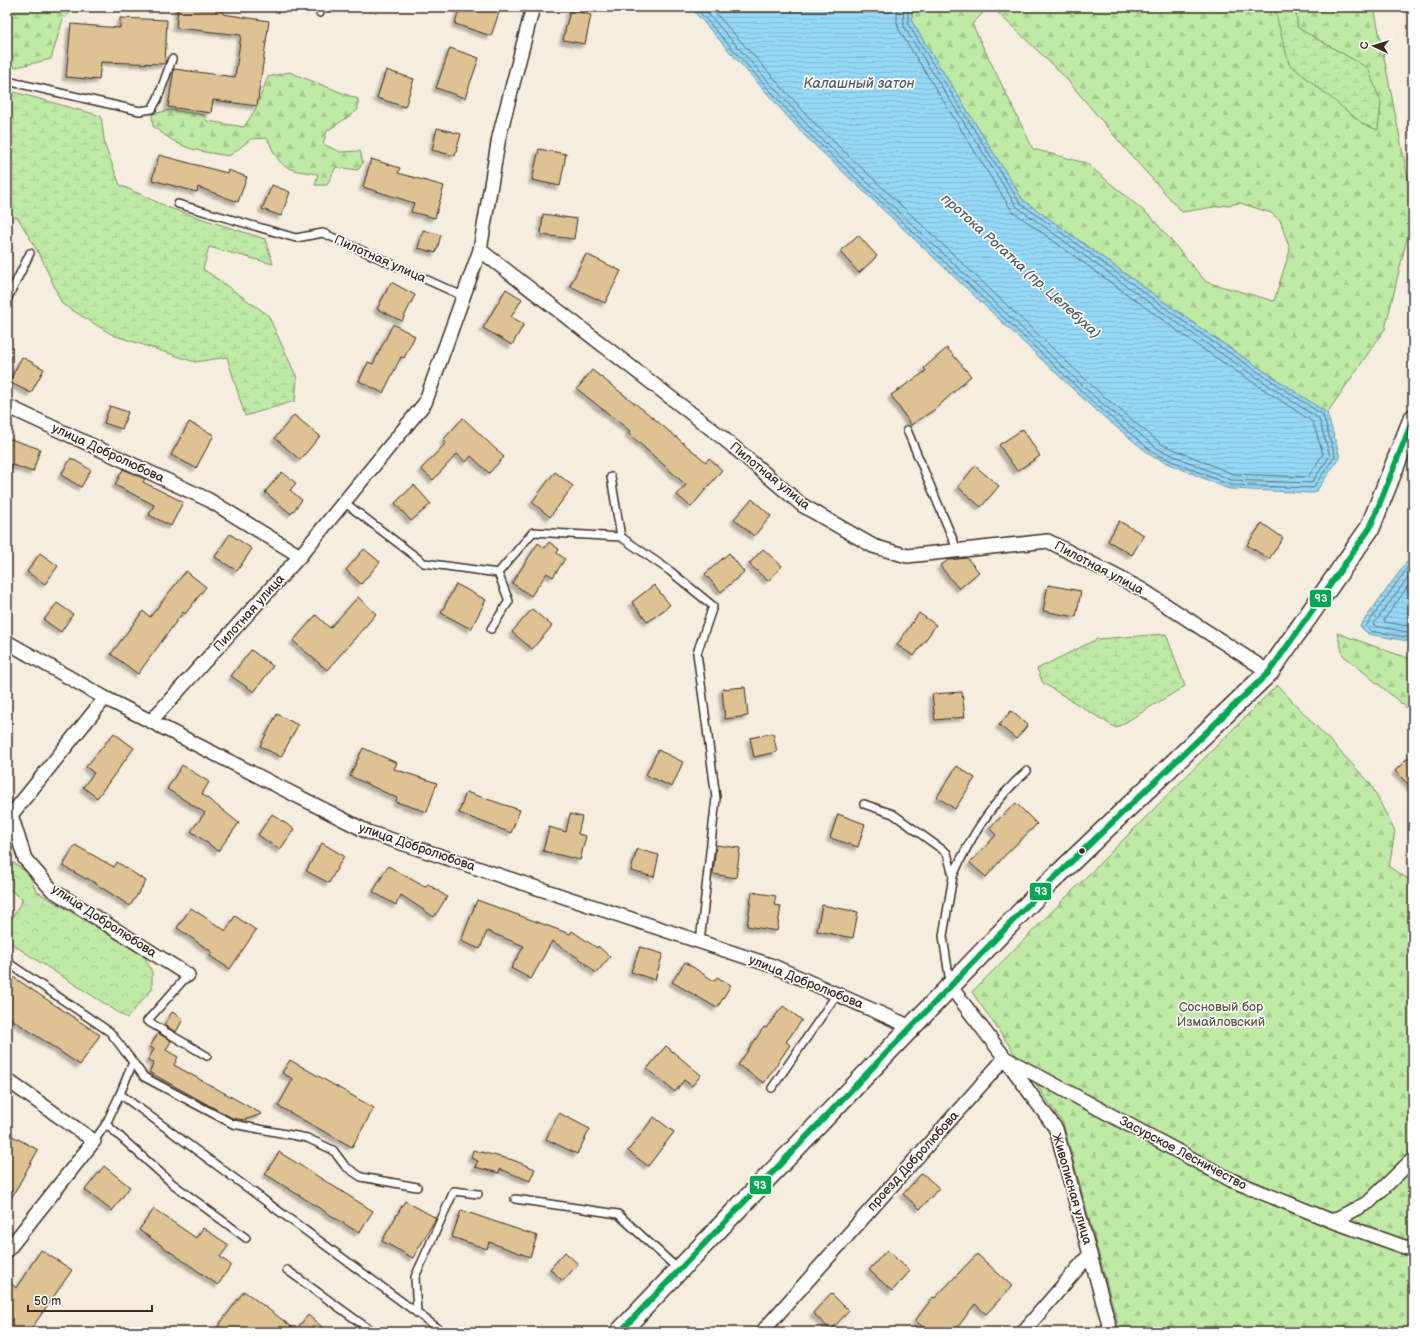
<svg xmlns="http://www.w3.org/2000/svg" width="1420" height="1339" font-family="'Balsamiq Sans',sans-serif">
<defs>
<pattern id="forest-firs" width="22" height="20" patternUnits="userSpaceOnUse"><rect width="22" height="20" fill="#bfeaa6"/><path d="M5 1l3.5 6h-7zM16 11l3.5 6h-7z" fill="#a5c98e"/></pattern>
<pattern id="wetland-marsh" width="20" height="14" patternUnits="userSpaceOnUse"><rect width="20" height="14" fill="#bfeaa6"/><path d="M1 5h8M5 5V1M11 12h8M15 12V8" fill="none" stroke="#a5c98e"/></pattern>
<pattern id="park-crowns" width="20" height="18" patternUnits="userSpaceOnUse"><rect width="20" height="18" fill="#bfeaa6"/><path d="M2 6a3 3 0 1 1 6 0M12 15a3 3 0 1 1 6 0" fill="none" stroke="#a5c98e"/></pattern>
<pattern id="water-rules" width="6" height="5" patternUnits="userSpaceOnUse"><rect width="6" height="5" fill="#95d8f7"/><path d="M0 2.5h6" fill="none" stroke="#81bad3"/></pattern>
<filter id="shadow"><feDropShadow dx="-3.5" dy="3.5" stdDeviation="1" flood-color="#0004"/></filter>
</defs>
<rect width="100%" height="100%" fill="#f5eddf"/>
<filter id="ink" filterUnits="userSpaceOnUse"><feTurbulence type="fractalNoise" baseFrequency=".025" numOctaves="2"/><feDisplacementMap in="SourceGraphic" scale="8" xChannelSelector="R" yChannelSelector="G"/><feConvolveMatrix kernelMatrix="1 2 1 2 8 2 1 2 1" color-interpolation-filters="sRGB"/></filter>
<g filter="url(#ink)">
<g fill="url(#forest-firs)" stroke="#7d8a62">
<path d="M7 7H77L63 19 51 59 8 69Z"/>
<path d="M912 7H989L972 24 1033 149 1086 163 1152 218 1206 282 1274 301 1290 250 1280 220 1271 213 1240 203 1182 212 1129 153 1063 75 992 7H1374L1413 204V213L1385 329 1327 413 1209 334 1023 200 912 22Z"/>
<path d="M289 72 358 99V110L327 131 323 144 340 152 360 151 363 163 358 170 336 167 327 185H315L318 174C283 169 282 170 267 138L251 139 229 156C193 150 182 150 153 126L152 114 171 110 204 115 207 121 244 127 255 110 268 77Z"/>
<path d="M1337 633 1413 660V713L1343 655Z"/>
<path d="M1277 685 1370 783 1395 831 1389 867 1413 882V1332H1120L1063 1123 972 992Z"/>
</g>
<g fill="url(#wetland-marsh)" stroke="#7d8a62">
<path d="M1274 7H1295L1298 28 1368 68 1381 103 1378 130 1363 124 1289 64Z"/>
<path d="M7 90 101 116 105 146 120 185 172 209 265 239 273 264 209 247 203 269 268 315 297 378 295 401 245 416 227 357 195 362 113 335 62 304 42 259 18 218 7 214Z"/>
<path d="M1166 634 1185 686 1116 728 1043 683 1037 669 1097 639Z"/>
</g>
<path fill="url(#park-crowns)" stroke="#7d8a62" d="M7 858 29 874 36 891 144 956 152 972V989L127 1018 7 941V927L23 899 7 888Z"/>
<g fill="url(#water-rules)" stroke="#7192a0">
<path d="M690 7H912V22L1023 200 1209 334 1327 413 1340 457 1315 493 1229 489 1153 457 1092 407 804 135Z"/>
<path d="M1413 561V642L1368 634 1360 626 1406 563Z"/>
</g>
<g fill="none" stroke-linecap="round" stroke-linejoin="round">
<g stroke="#5f7075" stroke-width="1">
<path d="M695 7 807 132 1095 404 1155 454 1230 485 1313 488 1335 456 1323 415 1207 338 1020 203 908 24V7"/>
<path d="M702 7 810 128 1098 400 1158 449 1231 480 1311 483 1330 456 1319 419 1204 342 1017 207 904 27 903 7"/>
<path d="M710 7 815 124 1102 395 1161 444 1233 474 1308 477 1323 454 1313 422 1200 347 1012 211 899 30 897 22V7"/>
<path d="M1413 565 1408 567 1366 626 1370 631 1413 638"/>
<path d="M1413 571 1373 625 1375 626 1413 633"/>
<path d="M1413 579 1384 620 1385 622 1413 627"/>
</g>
</g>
<g fill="#dec293" stroke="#3b2a1e" filter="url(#shadow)">
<path d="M178 7H224L223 14 269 21 257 106 213 100 211 113 168 107 174 69 235 77 241 35 176 28Z"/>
<path d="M460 7H501L491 36 455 24Z"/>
<path d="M570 10 591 15 585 44 563 40Z"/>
<path d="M120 18 167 20 165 64 101 62 99 80 66 77 71 24 120 28Z"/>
<path d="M450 48 479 58 465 98 436 88Z"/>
<path d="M386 70 414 79 405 107 377 98Z"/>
<path d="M437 128 461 134 455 156 432 150Z"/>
<path d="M539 149 566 154 560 186 532 180Z"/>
<path d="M159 155 227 173 228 170 247 177 238 202 198 187 197 192 152 180Z"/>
<path d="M371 159 400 168 398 173 444 186 435 218 411 212 414 203 363 187Z"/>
<path d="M272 185 290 192 281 216 262 209Z"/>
<path d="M543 214 577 219 574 239 541 235Z"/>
<path d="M423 230 441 235 436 253 418 248Z"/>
<path d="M858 235 877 256 859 273 840 252Z"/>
<path d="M586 254 621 271 605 303 570 286Z"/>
<path d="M391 282 415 295 402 321 377 309Z"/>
<path d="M506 289 522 299 511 317 524 324 512 345 483 328Z"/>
<path d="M393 324 415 336 404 358 401 357 383 393 359 381 368 362 373 364Z"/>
<path d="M947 348 971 376 934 410 911 425 891 395 926 371 924 368Z"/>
<path d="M22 357 44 369 31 393 9 382Z"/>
<path d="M592 370 646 412 706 462 709 458 722 470 691 507 677 495 686 485 628 433 630 431 577 389Z"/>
<path d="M110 406 128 412 122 429 104 423Z"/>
<path d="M294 415 320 436 300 460 275 438Z"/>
<path d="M463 418 504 457 489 473 471 456 466 462 457 454 433 480 421 469 446 443 443 440Z"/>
<path d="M189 422 214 435 196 468 171 455Z"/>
<path d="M1023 429 1040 456 1017 471 999 445Z"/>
<path d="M7 438 40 449 33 472 7 463Z"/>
<path d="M71 458 91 470 81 487 61 475Z"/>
<path d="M975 466 999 486 981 507 958 487Z"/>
<path d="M123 469 145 479 143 482 183 502 171 526 149 515 154 505 115 485Z"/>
<path d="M282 472 296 483 290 490 302 500 291 514 265 492Z"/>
<path d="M555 472 573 486 550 517 532 502Z"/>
<path d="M414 485 431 504 411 521 395 503Z"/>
<path d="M752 499 771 516 754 536 734 519Z"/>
<path d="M1119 521 1144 535 1132 555 1108 541Z"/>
<path d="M1262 523 1283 538 1269 559 1247 545Z"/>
<path d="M230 534 252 549 237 571 215 557Z"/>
<path d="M549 542 559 549 557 553 565 559 553 577 547 573 531 596 512 583 538 543 545 548Z"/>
<path d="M364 549 380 562 361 584 346 570Z"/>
<path d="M763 549 782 566 768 581 749 564Z"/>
<path d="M40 553 58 566 45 584 27 572Z"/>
<path d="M729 553 744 572 721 592 705 574Z"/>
<path d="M967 558 979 572 959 589 940 566 948 560Z"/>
<path d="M186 571 206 587 185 614 183 612 138 674 111 654 143 611 150 617Z"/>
<path d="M456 584 486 600 471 629 441 613Z"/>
<path d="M654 585 670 605 648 622 632 602Z"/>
<path d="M1048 585 1081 591 1076 617 1043 611Z"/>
<path d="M358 597 376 614 327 670 293 641 316 615 330 628Z"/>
<path d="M57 603 73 614 61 632 44 620Z"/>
<path d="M532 609 552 626 532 649 512 632Z"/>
<path d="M919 613 936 625 914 656 897 645Z"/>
<path d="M251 650 273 666 254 692 231 676Z"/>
<path d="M745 687 748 716 725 719 722 689Z"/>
<path d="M962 692 965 717 935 720 932 694Z"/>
<path d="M1011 711 1028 725 1016 739 999 725Z"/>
<path d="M277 714 298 725 281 757 260 746Z"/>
<path d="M114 733 134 748 97 798 83 787 94 773 86 767Z"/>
<path d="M773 733 777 752 754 757 750 738Z"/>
<path d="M363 748 397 763 394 769 437 783 427 812 396 802 397 798 350 776Z"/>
<path d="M658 750 683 762 672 787 646 775Z"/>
<path d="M1413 753V789L1395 771Z"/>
<path d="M182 765 209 782 202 794 239 823 218 851 191 831 205 813 167 789Z"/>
<path d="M957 766 975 778 955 809 937 797Z"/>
<path d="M466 792 520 810 511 833 459 813Z"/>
<path d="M1016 803 1037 824 1005 855 986 877 970 863 996 835 989 828Z"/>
<path d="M272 814 294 829 280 850 258 835Z"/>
<path d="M570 814 582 817 578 834 586 836 580 860 543 851 549 827 566 832Z"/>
<path d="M838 814 865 824 858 847 830 838Z"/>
<path d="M322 843 344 856 329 883 306 871Z"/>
<path d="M75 845 114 867 117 862 146 881 130 906 87 878 86 879 63 866Z"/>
<path d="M716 845 740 848 736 878 713 874Z"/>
<path d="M637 849 659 855 654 877 631 871Z"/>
<path d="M388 866 425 887 428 884 447 897 434 917 401 895 396 905 373 892Z"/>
<path d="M752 892 776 896 774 905 781 906 777 931 747 926Z"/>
<path d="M477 900 570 934 572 931 597 948 598 946 610 957 596 973 583 961 552 941 531 979 511 968 524 946 487 931 480 949 461 941Z"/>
<path d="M822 905 858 912 853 938 817 931Z"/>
<path d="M191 908 226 931 235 916 256 930 230 969 210 956 212 952 177 928Z"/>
<path d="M640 947 663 954 655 980 631 972Z"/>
<path d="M685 962 714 981 717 977 731 985 717 1008 672 982Z"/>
<path d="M7 973 100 1035 80 1065 7 1016Z"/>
<path d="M783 1006 802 1020 786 1042 790 1045 764 1083 738 1065 764 1027 766 1028Z"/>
<path d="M172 1012 183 1019 176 1032 164 1025Z"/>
<path d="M158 1033 171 1041 166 1050 178 1057 174 1065 262 1114 244 1120 232 1118 149 1072 154 1063 148 1060 154 1049 150 1047Z"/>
<path d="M666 1046 701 1075 692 1086 684 1080 675 1092 647 1069Z"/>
<path d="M290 1060 374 1108 352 1147 278 1106 293 1079 282 1073Z"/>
<path d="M559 1113 590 1129 577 1154 546 1139Z"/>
<path d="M654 1117 674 1132 648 1166 628 1151Z"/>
<path d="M7 1133 38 1150 7 1206Z"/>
<path d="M473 1150 513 1160 535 1169 530 1181 500 1169 499 1173 475 1167 478 1161 471 1158Z"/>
<path d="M279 1152 373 1211 359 1233 265 1174Z"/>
<path d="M104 1166 130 1187 112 1211 85 1190Z"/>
<path d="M922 1173 939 1188 920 1209 903 1194Z"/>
<path d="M405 1201 436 1218 413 1258 382 1241Z"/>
<path d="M154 1209 196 1238 203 1228 229 1245 220 1257 231 1265 218 1285 139 1230Z"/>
<path d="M461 1210 537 1236 530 1257 489 1242 487 1249 452 1237Z"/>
<path d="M41 1250 72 1270 29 1332H7V1291L12 1284 16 1288Z"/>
<path d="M887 1250 910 1271 892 1291 869 1270Z"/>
<path d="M565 1252 578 1264 563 1281 550 1269Z"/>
<path d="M977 1254 1012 1286 986 1314 975 1304 954 1332H930L915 1321 933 1297 935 1298Z"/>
<path d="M244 1291 296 1330 308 1315 328 1332H214Z"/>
<path d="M831 1293 849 1311 831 1330 813 1313Z"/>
</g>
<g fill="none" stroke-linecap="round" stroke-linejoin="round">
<defs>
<g id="lane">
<path d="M320 13 322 7"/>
<path d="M7 81 140 111 152 109 158 98 172 59"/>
<path d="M178 204 296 238 323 233 465 297"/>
<path d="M7 300 30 253"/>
<path d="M907 430 957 549"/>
<path d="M611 477 621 537"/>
<path d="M344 502 424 563 498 573 533 532 621 537 670 571 713 606 697 653 716 798 700 942"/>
<path d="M491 629 509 601 498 573"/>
<path d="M864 804 893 814 947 853 953 876 943 936 950 983"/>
<path d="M953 876C970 837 995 799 1027 771"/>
<path d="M7 962 110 1032 133 1062 120 1094"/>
<path d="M188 975 147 1021 207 1056"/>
<path d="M133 1062 144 1077 233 1124 307 1138 333 1150 345 1166 361 1177 417 1187"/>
<path d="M772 1088 837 994"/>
<path d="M106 1124 173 1184 246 1238"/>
<path d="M94 1141 106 1124 120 1094 443 1332"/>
<path d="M515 1199 618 1214 679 1270"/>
<path d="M287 1270 373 1332"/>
<path d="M417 1313 415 1277 454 1191 478 1194"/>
</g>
<g id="street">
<path d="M480 250 723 438 802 505 873 546 907 556 1048 541 1141 589 1269 672"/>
<path d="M7 406 209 500 300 556"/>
<path d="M7 642 105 698 368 832 773 966 911 1027"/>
<path d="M151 721 300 556 425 403 480 250 499 137 533 7"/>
<path d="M11 815 25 859 52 890 188 975"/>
<path d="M7 820 105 698"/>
<path d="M1005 1058 1231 1180 1332 1221 1413 1250"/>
<path d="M1007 1061 1056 1129 1111 1332"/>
<path d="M7 1080 94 1141 7 1251"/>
<path d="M1332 1221 1369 1202 1413 1159"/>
<path d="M762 1332 1005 1058 950 986"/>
<path d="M1023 1332 1090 1254"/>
</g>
<path id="secondary" d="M620 1332 1046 886 1269 672 1370 528 1413 419"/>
</defs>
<use href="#lane" stroke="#3b2a1e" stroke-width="10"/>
<use href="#street" stroke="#3b2a1e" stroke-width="16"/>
<use href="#secondary" stroke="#3b2a1e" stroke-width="22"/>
<use href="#lane" stroke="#fff" stroke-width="7"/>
<use href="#street" stroke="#fff" stroke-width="13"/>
<use href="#secondary" stroke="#fff" stroke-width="19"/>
<defs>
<path id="bus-1" d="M620 1332 1046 886 1269 672 1370 528 1413 419"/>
</defs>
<use href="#bus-1" stroke="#fff" stroke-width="9"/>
<use href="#bus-1" stroke="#00a651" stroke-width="6"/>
</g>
</g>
<circle fill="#3b2a1e" stroke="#fff" stroke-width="1.5" cx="1082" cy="851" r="3.5"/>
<g text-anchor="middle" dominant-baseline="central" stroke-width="3.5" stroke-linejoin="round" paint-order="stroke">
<g font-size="13" fill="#3b2a1e" stroke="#fff">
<text transform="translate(380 259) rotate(24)">Пилотная улица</text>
<text transform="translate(108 453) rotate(25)">улица Добролюбова</text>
<text transform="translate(770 476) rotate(39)">Пилотная улица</text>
<text transform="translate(1099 568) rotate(28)">Пилотная улица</text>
<text transform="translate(249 613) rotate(-48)">Пилотная улица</text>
<text transform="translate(417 847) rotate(19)">улица Добролюбова</text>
<text transform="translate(104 921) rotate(33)">улица Добролюбова</text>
<text transform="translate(806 982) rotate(22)">улица Добролюбова</text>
<text transform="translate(1183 1153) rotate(28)">Засурское Лесничество</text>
<text transform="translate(913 1161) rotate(-48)">проезд Добролюбова</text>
<text transform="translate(1072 1189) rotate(74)">Живописная улица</text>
</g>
<g font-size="13" fill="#5c5a40" stroke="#fff">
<text x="1221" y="1007">Сосновый бор<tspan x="1221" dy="15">Измайловский</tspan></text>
</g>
<g font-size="14" font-style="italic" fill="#565e5f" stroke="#fff">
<text x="859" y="83">Калашный затон</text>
<text transform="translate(1021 266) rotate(42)">протока Рогатка (пр. Целебуха)</text>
</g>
</g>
<g stroke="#fff" stroke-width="1.5">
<rect x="1309" y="589" width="23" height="19" rx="4" fill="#00a651"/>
<rect x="1029" y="882" width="23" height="19" rx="4" fill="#00a651"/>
<rect x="749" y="1175" width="23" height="20" rx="4" fill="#00a651"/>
</g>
<g font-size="11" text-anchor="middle" font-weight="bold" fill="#fff">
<text x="1321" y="602">93</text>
<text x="1041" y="895">93</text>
<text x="760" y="1189">93</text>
</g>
<rect width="1420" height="1339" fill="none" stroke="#fff" stroke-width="24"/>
<rect x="12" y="12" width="1396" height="1315" fill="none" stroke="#3b2a1e" stroke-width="1.5" filter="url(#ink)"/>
<g transform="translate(1374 46) rotate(274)" stroke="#ffffff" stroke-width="3" paint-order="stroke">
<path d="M0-3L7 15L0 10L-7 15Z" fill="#3b2a1e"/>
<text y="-6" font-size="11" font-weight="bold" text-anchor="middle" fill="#3b2a1e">С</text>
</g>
<path d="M28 1305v6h124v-6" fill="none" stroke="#3b2a1e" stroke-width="2"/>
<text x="34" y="1305" font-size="12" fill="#3b2a1e" stroke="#ffffff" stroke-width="3" paint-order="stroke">50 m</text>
</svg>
